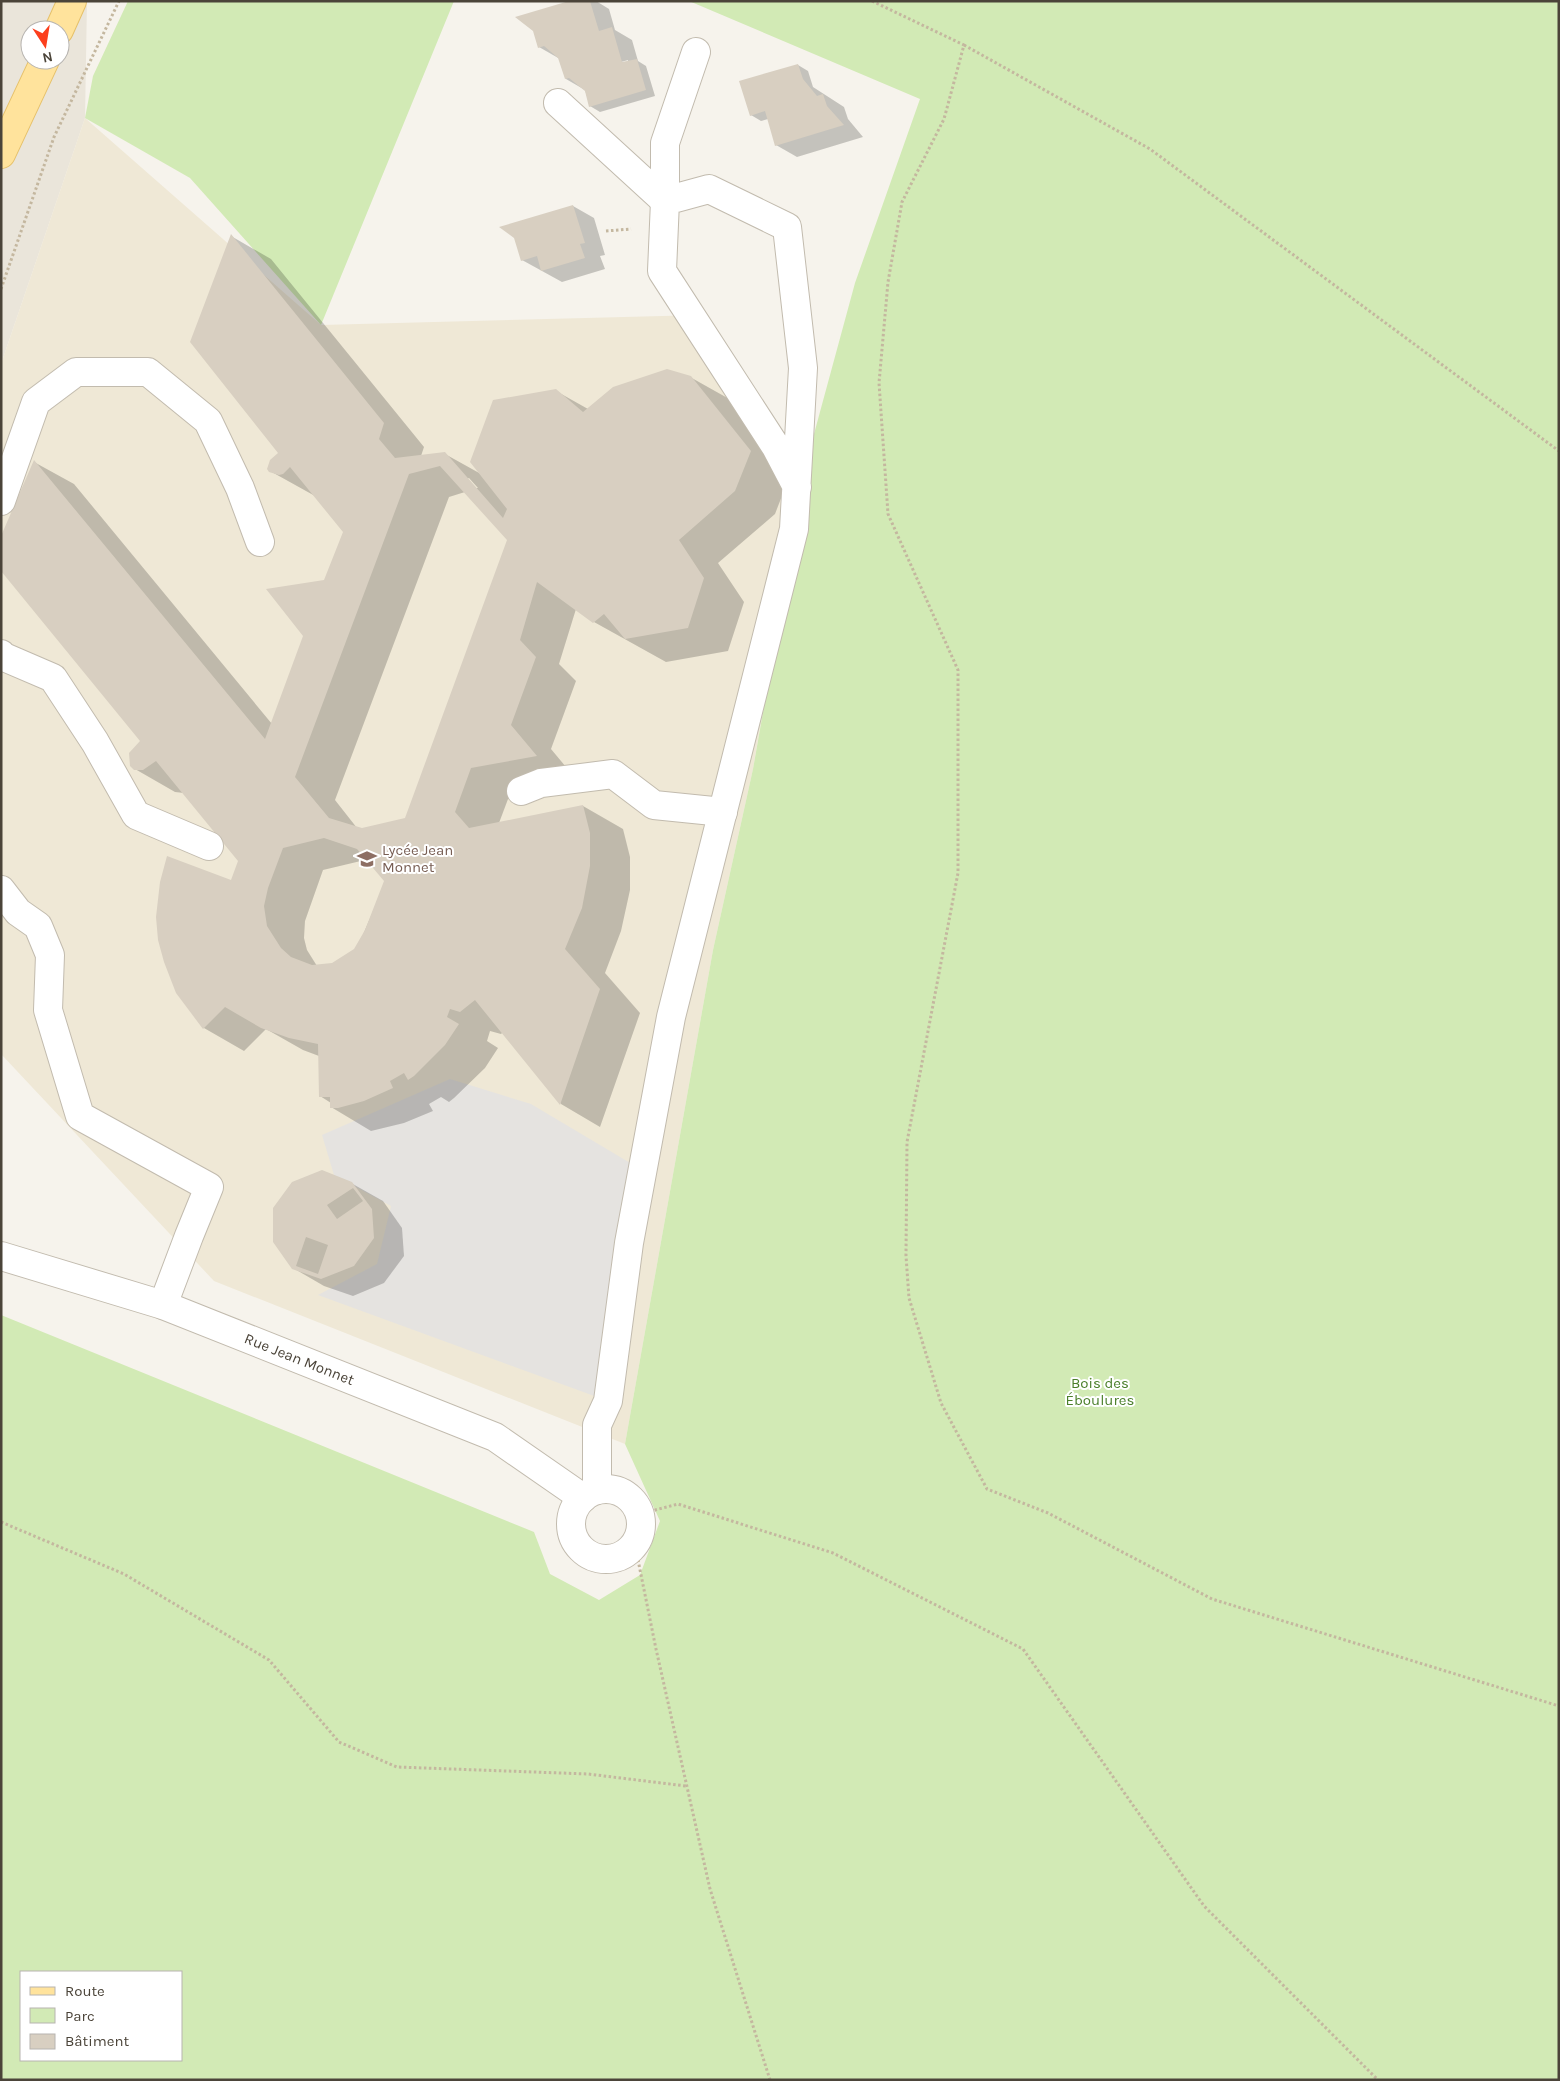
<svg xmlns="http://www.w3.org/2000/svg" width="1560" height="2081" font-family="Karla,sans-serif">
<rect width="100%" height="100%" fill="#f6f3ec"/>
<path fill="#eae5da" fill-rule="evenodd" d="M1 1H87L85 118 1 364ZM30 30H60V60H30Z"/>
<path fill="#efe8d6" d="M85 118 321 325 701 315 776 447 794 529 753 769 713 950 625 1444 214 1281 1 1054V364Z"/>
<g fill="#d2eab5" fill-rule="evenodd">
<path d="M128 1H454L321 325 190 178 85 118 93 76Z"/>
<path d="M689 1H1559V2080H1V1315L534 1532 550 1574 599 1600 640 1575 660 1521 625 1444 713 950 753 769 808 456 855 283 920 99ZM21 1972H181V2060H21Z"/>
</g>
<path fill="#e5e3e0" d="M450 1079 531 1104 642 1170 608 1401 318 1295 377 1264 391 1206 334 1175 322 1135Z"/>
<g fill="#0003" fill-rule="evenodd">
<path d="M574 1H596L609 9 615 30 632 40 638 61 646 66 655 96 600 112 590 106 585 90 566 79 560 59 539 47ZM628 60V62L580 74Z"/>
<path d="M798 65 808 71 813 87 844 107 848 119 863 137 797 157 776 145 768 119 761 121 751 115Z"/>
<path d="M573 206 594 218 605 255 600 256 605 269 562 282 522 260 515 237Z"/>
<path d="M231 236 271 259 424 447 421 456 445 454 481 474 556 391 588 409 690 377 731 400 790 475 775 514 718 563 744 602 728 651 666 662 594 622 576 609 559 664 576 681 551 749 576 779 511 791 499 823 583 806 623 829 630 857V890L621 931 605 973 640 1013 600 1127 561 1104 503 1032 501 1034 490 1031 487 1041 498 1048 485 1068 454 1098 449 1102 441 1097 429 1104 433 1111 404 1123 371 1131 331 1107V1103L320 1096 319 1056 303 1050 266 1029 244 1051 204 1028 177 993 232 882 239 861 184 793 175 792 135 769 142 741 34 462 74 484 272 724 344 532 315 496 270 471 280 453ZM469 478 478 488H475L467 479ZM465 492 509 540 406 820 362 830 357 828 335 800 449 497ZM365 860 370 861 386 881 359 944 350 955 332 964 317 966 307 950 304 938 305 921 323 870Z"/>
<path d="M351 1183 383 1201 402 1228 404 1256 384 1283 353 1296 324 1286 293 1268 274 1241Z"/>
</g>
<g fill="#d8cfc1" fill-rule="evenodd">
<path d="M569 1H590L599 31 612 27 622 62 637 59 646 90 589 107 585 91 569 78 565 79 558 58 544 46 538 48 533 31 515 17Z"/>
<path d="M798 64 803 79 817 96 823 94 827 106 844 125 775 146 765 111 750 116 739 81Z"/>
<path d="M573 205 585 243 580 244 585 258 541 271 537 256 521 261 514 238 499 227Z"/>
<path d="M231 234 384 423 379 439 395 458 445 452 503 518 507 509 470 462 493 400 556 389 583 412 613 387 667 369 691 376 751 451 735 491 679 540 704 578 688 628 625 639 604 614 593 623 537 582 520 640 536 657 511 725 537 756 471 768 455 812 469 828 583 805 590 833V866L582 908 565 949 600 989 560 1105 475 1000 460 1012 450 1009 447 1017 459 1024 445 1045 414 1076 408 1080 404 1073 390 1081 393 1088 364 1101 338 1108H330V1097H319L318 1044 289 1038 261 1028 225 1007 203 1029 176 993 164 962 158 940 156 917 160 882 167 856 231 880 238 861 156 761 143 770H134L130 766 129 753 140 741 1 571V536L34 460 265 739 303 636 266 589 324 580 343 532 290 467 283 474 279 475 269 472 267 469 270 460 278 453 190 342ZM440 466 507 540 405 818 362 828 329 818 295 777 409 474ZM324 838 357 849 384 881 365 930 354 949 332 963 312 965 291 957 281 948 267 926 264 906 268 888 283 848Z"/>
<path d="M322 1170 352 1182 372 1209 374 1238 354 1266 321 1279 292 1269 273 1242V1208L292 1182ZM353 1188 363 1201 337 1219 327 1205ZM306 1237 328 1245 318 1274 296 1266Z"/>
</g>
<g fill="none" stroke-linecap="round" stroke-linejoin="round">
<defs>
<g id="minor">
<path d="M558 103 665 201"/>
<path d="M665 201V143L696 52"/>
<path d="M1 501 36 402 76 372H148L208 421 240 488 260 542"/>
<path d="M1 654 2 656 53 678 95 742 136 815 209 846"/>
<path d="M521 791 541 783 613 774 654 805 723 812"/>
<path d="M1 890 18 912 38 926 50 955 48 1010 80 1116 209 1187 189 1236 163 1305"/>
<path id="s1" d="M1 1256 163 1305 495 1437 583 1498"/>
<circle cx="606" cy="1524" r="35"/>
<path d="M597 1490V1425L608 1401 629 1243 671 1017 794 529 803 368 787 227 709 189 665 201 662 271 776 447 797 487"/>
</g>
<g id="major">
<path d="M59 30 72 1"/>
<path d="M1 154 45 60"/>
</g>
</defs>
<use href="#minor" stroke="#c2bbae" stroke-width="30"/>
<use href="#major" stroke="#e6c16a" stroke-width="30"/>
<g stroke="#c4b79f" stroke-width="3" stroke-dasharray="2.5 2.5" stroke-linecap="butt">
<path d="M872 1 964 45 944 119 902 202 888 282 879 383 888 514 958 670V873L907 1142 906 1256 909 1298 941 1403 987 1489 1048 1513 1212 1599 1559 1706"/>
<path d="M964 45 1150 149 1559 451"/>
<path d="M606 231 631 229"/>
<path d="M1 289 54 137 119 1"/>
<path d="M640 1514 678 1504 833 1553 1023 1649 1204 1906 1378 2080"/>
<path d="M1 1522 124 1574 269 1660 339 1742 397 1767 588 1774 686 1786"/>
<path d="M635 1545 656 1649 710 1889 770 2080"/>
</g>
<use href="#minor" stroke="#fff" stroke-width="28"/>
<use href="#major" stroke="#ffe39c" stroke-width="28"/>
</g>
<defs>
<symbol id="school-bare" viewBox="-9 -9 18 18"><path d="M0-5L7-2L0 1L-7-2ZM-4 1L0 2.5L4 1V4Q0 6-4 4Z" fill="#8d6e63" stroke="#fff" stroke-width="2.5" paint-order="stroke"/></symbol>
</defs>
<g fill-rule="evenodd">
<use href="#school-bare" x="353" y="845" width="28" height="28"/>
</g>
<g text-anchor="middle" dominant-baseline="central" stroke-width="4" stroke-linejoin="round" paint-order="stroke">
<g font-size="15" fill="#785e54" stroke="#fff" text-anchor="start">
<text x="382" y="850">Lycée Jean<tspan x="382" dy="17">Monnet</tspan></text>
</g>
<g font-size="15" fill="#4b4439" stroke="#fff">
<text stroke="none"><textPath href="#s1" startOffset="316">Rue Jean Monnet</textPath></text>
</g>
<g font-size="15" fill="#4a7f2a" stroke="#fff">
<text x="1100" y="1383">Bois des<tspan x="1100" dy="17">Éboulures</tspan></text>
</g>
</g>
<rect width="1560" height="2081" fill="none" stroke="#4b4439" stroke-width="5"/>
<rect x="20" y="1971" width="162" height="90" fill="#ffffff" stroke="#b7b4b0"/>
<rect x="30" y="1987" width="25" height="8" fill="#ffe39c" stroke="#b7b4b0"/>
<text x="65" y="1996" font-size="15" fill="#4b4439">Route</text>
<rect x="30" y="2008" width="25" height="15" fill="#d2eab5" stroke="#b7b4b0"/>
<text x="65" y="2021" font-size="15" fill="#4b4439">Parc</text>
<rect x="30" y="2034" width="25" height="15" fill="#d8cfc1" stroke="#b7b4b0"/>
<text x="65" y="2046" font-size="15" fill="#4b4439">Bâtiment</text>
<g transform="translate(45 45) rotate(168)"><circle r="24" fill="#ffffff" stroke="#b7b4b0"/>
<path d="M0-4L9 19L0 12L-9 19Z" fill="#fc3f1d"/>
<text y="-8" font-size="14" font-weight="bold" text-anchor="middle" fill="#4b4439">N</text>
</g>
</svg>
